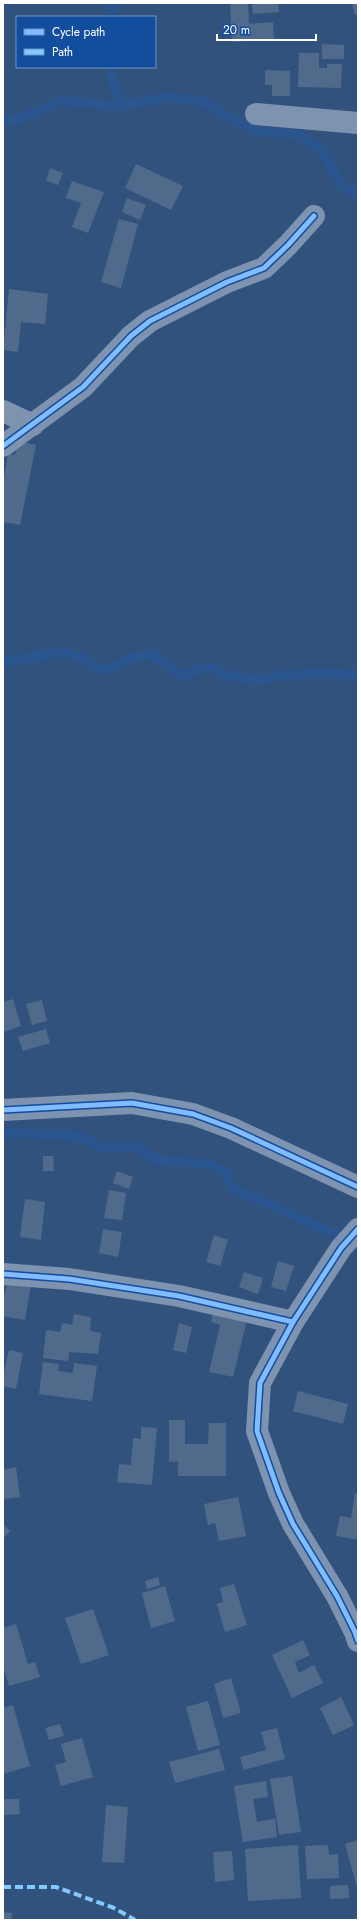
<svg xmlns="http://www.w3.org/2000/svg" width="361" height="1923" font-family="Jost,sans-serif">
<rect width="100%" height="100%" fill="#32527e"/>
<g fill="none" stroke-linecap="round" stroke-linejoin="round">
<g stroke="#2b558e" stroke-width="10">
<path d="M110 17 113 8 111 3"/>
<path d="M111 67 113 84 123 106"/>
<path d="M3 120H18L59 101 123 106 168 97 203 102 255 131 299 135 321 150 342 185 358 195"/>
<path d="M3 662 64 652 84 658 95 668 109 669 132 657 152 654 182 676 204 668H214L223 674 253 681 283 675 327 673 358 675"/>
<path d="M3 1135 7 1133 66 1135 83 1138 102 1147 137 1146 153 1159 209 1164 224 1171 232 1188 335 1234 358 1248"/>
</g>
</g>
<g fill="#506a8c">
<path d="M230 3H248L249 24 273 22 274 39 232 42Z"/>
<path d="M252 3H278L279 12 253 14Z"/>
<path d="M352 3H358V15H355Z"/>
<path d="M322 44 344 45V59H322Z"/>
<path d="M299 53H319V68H327V64H342L341 88 298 87Z"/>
<path d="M265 70 290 71V96H272V85H265Z"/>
<path d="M136 164 183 186 171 210 125 188Z"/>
<path d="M50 168 63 173 58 185 46 181Z"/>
<path d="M72 181 104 192 88 233 72 227 81 203 66 198Z"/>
<path d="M127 198 146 205 140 220 122 212Z"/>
<path d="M119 219 138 224 121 288 101 282Z"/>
<path d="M9 289 48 294 45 324 21 322 18 352 3 350Z"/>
<path d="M17 441 36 445 20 525 3 522V482L8 454 15 455Z"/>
<path d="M13 999 21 1026 3 1032V1002Z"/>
<path d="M42 1000 47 1021 32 1025 26 1004Z"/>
<path d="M46 1029 50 1043 23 1051 18 1037Z"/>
<path d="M43 1156H53L54 1171H43Z"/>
<path d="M117 1171 133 1177 129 1189 113 1183Z"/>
<path d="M109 1190 126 1193 122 1220 104 1218Z"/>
<path d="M25 1199 45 1202 41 1240 20 1237Z"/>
<path d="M103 1229 122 1232 118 1257 99 1253Z"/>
<path d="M214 1235 228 1240 220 1266 206 1262Z"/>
<path d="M278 1261 294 1266 286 1291 271 1287Z"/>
<path d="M244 1272 263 1278 258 1294 239 1287Z"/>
<path d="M8 1280 31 1284 25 1320 3 1316V1292H5Z"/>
<path d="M213 1312 247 1320 233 1377 209 1372 220 1325 211 1322Z"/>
<path d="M74 1314 91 1317 90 1331 101 1333 98 1354 69 1352 68 1361 43 1358 46 1330 60 1332 62 1323 72 1325Z"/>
<path d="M179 1323 192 1327 186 1353 173 1350Z"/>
<path d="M9 1350 23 1353 16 1389 3 1386V1376Z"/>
<path d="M43 1362 59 1364 58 1371 73 1373 74 1363 97 1366 92 1401 39 1394Z"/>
<path d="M298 1391 348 1404 343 1424 293 1411Z"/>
<path d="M169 1420H185V1444H208L209 1423H226V1476H178V1461L169 1462Z"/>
<path d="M141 1427 157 1428 152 1485 117 1482 119 1464 131 1465 133 1438 141 1439Z"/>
<path d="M16 1467 20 1497 4 1499 3 1470Z"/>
<path d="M355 1493 358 1494V1540L336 1536 340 1516 351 1518Z"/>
<path d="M238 1497 246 1536 219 1541 215 1523 208 1525 204 1504Z"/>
<path d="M3 1524 10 1531 3 1539Z"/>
<path d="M158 1577 160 1585 147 1589 145 1581Z"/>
<path d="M234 1584 247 1625 225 1632 217 1604 223 1602 220 1588Z"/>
<path d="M165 1586 175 1621 151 1628 142 1593Z"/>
<path d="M93 1609 109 1655 81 1664 65 1618Z"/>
<path d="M16 1624 28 1664 35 1662 40 1677 9 1686 3 1666V1628Z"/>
<path d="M303 1640 310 1655 295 1662 299 1673 314 1665 323 1683 292 1698 272 1655Z"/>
<path d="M231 1678 241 1713 223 1718 214 1684Z"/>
<path d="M341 1697 354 1725 333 1735 320 1708Z"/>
<path d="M208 1701 220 1745 198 1751 186 1707Z"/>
<path d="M13 1705 30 1766 3 1774V1708Z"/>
<path d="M60 1724 64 1736 49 1740 45 1728Z"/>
<path d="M277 1728 285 1759 244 1770 240 1757 266 1750 261 1732Z"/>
<path d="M82 1738 93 1777 61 1786 55 1765 66 1762 61 1744Z"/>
<path d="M219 1749 225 1770 175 1783 169 1762Z"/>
<path d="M292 1776 301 1832 279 1835 270 1779Z"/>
<path d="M266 1781 268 1797 253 1799 257 1822 275 1819 277 1837 243 1842 234 1786Z"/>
<path d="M3 1799H19L20 1814 3 1815Z"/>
<path d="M106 1805 128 1807 124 1863 102 1862Z"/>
<path d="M358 1840V1891L345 1844Z"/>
<path d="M298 1845 301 1898 248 1901 245 1849Z"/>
<path d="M328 1845 329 1855 338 1854 339 1878 307 1879 305 1846Z"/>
<path d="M232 1851 234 1880 215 1882 213 1852Z"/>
<path d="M348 1885 349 1898 330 1899V1886Z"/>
<path d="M3 1912 12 1913 11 1920H3Z"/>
</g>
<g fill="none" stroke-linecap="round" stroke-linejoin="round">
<g stroke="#7d93af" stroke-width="22">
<path d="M256 114 358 123"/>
<path d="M3 411 33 425"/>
<path d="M3 446 83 387 131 336 150 321 227 282 264 268 288 245 314 216"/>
<path d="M3 1110 132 1103 193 1114 231 1128 358 1187"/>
<path d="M358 1229 341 1248 293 1322 260 1383 257 1431 279 1493 293 1524 337 1596 355 1632 358 1641"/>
<path d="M3 1274 69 1279 179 1296 293 1322"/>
</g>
<path stroke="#80caff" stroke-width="4" stroke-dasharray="8 4" stroke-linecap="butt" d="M3 1887H56L114 1908 135 1920"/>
<defs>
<g id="cycleway">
<path d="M3 446 83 387 131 336 150 321 227 282 264 268 288 245 314 216"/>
<path d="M3 1110 132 1103 193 1114 231 1128 358 1187"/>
<path d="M358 1229 341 1248 293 1322 260 1383 257 1431 279 1493 293 1524 337 1596 355 1632 358 1641"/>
<path d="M3 1274 69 1279 179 1296 293 1322"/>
</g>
</defs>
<use href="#cycleway" stroke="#134d9d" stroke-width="8"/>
<use href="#cycleway" stroke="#80bcff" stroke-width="5"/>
</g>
<rect width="361" height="1923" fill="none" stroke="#ffffff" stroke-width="8"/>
<rect x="16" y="16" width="140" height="52" fill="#134d9d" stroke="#7194c4"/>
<rect x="24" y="29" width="20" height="6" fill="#80bcff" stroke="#7194c4"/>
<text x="52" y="36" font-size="12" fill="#ffffff">Cycle path</text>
<rect x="24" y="49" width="20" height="6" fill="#80caff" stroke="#7194c4"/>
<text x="52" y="56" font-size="12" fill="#ffffff">Path</text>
<path d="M217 34v6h99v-6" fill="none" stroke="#ffffff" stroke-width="2"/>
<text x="223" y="34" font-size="12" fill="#ffffff" stroke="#134d9d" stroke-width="3" paint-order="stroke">20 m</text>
</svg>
